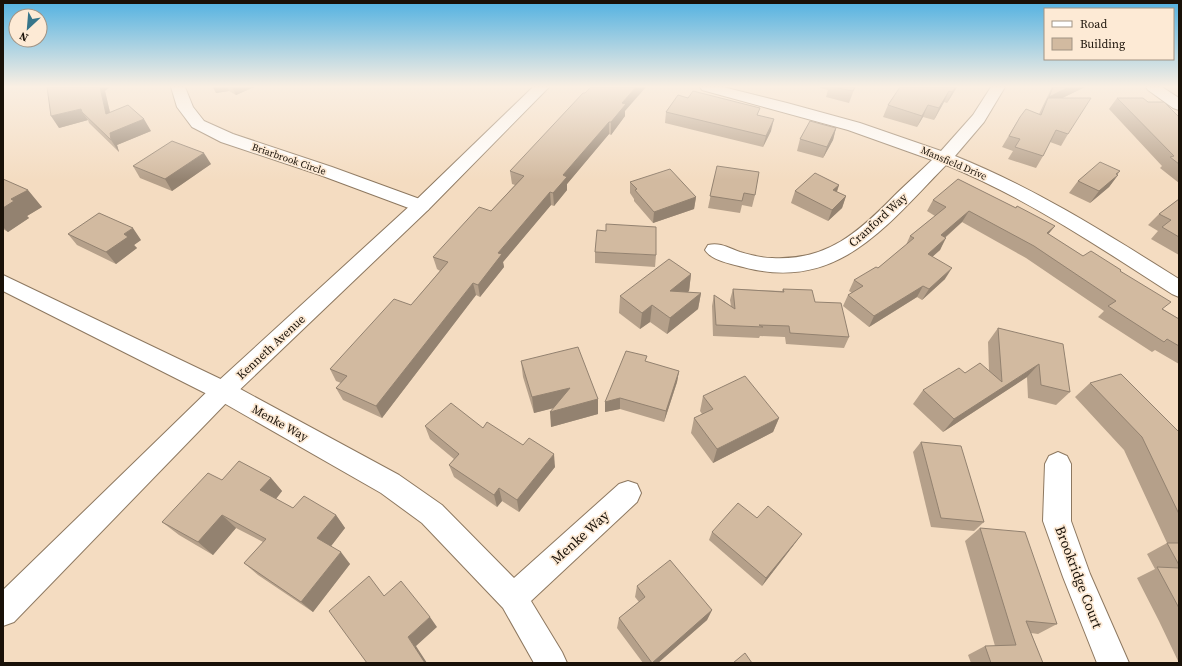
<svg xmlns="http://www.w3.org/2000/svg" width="1182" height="666" font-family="'Source Serif 4',serif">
<rect width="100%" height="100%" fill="#f4dcc1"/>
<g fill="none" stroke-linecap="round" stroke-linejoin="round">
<defs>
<g id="minor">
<path d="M171 87H185L193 107 204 121 233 134 332 167 428 202 430 206 428 210 421 212 414 210 320 175 221 142 192 127 177 107Z"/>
<path d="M700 87H723L787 103 860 123 941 151 973 115 991 87H1005L984 122 955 156C1035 188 1107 234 1179 279V297L1172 294C1099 247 1027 198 946 165 887 225 838 293 743 267 732 264 712 261 705 250L708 245C720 242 729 248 740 252 750 255 762 258 772 258 827 261 859 232 895 195 907 183 920 172 932 160L848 130 702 90Z"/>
<path d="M1146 87H1162L1179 98V110L1173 108 1148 90Z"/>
<path d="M3 275 231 384 399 475 442 505 514 578 619 484 628 481 637 484 641 493 637 502 531 601 562 652 567 663H534L503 608 422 523 381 493 215 398 3 291Z"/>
<path d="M1058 452 1067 456 1071 464V521L1090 574 1129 663H1097L1063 577 1043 521 1045 464 1049 456Z"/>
</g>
<path id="secondary" d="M533 87H549L428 210 231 398 14 622 3 626V590L215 384 414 202Z"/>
</defs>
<use href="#minor" stroke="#8d7860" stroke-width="2"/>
<use href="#secondary" stroke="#8d7860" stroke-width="2"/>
<use href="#minor" fill="#fff" fill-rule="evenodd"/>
<use href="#secondary" fill="#fff" fill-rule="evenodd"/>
</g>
<g fill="#b5a08a">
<path d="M213 87H254L236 95 229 91 216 93Z"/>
<path d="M820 87H855L849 103 826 97 828 90 820 88Z"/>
<path d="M957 87 947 103 944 102 934 120 923 117 917 127 883 117 888 105Z"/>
<path d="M1052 87H1085L1062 98 1068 134 1061 146 1050 142 1043 156 1036 168 1008 159 1013 151 1002 147 1020 117 1039 114Z"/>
<path d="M105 91 110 112 151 131 117 145 119 152 89 123 88 120 59 128Z"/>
<path d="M1117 98 1148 102 1179 117V183L1160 168 1162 166 1109 109Z"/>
<path d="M625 111V116L611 135 609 134 567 184V190L554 206 551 205 503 262 504 267 480 297 476 295 382 418 343 400 336 388 341 383 336 381 330 369 411 305 440 271 437 269 433 257 491 211 515 185 512 184 510 171Z"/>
<path d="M666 112 758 116 771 131 763 147 665 123Z"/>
<path d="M836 128 833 140 823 158 797 151 800 139Z"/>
<path d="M211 164 172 191 140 178 133 166Z"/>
<path d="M717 166 755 195 752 207 742 205 740 213 708 208Z"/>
<path d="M1120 171 1117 175H1118L1109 187 1090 203 1069 193 1078 181Z"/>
<path d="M3 179 42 207 27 216 29 218 8 232 3 229Z"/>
<path d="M630 182 696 197 694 209 653 223 634 201V199L630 193Z"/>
<path d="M839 185 837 192 846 196 842 208 828 221 791 203 795 191Z"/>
<path d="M1179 199V255L1151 239 1158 231 1148 225 1159 214Z"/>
<path d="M933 200 1016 208 1055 226 1048 234 1083 256 1120 271 1163 309 1179 319V364L1155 350 1152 352 1098 317 1104 311 1026 258 962 222 945 238 940 250 932 257 945 279 922 300 917 297 869 327 843 306 848 295 852 293 849 291 854 280 878 268 906 245 910 236 935 216 927 211Z"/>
<path d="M68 234 141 240 134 245 137 248 116 264 77 245Z"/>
<path d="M595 252 656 255 655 267 595 263Z"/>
<path d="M691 274 689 291 687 292 701 293 698 309 667 334 650 322 640 329 619 313 620 296Z"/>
<path d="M733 289 782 291 783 289 815 302 849 337 844 348 786 344 785 337 760 336 759 338 713 336 712 306 714 295 731 306 730 300Z"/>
<path d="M998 328 1070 392 1056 405 1028 398 1027 377 943 432 913 404 923 390 965 373 989 371 988 342Z"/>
<path d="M521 361 598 399V414L551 427 553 408 534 413 523 377Z"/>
<path d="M646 362 679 371 677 382 664 422 620 409 605 412V402Z"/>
<path d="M1090 383 1179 432V663L1159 621 1137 578 1155 569 1147 554 1167 543 1124 450 1075 397Z"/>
<path d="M703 396 779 418 773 432 713 463 691 433 694 418 702 414 700 411Z"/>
<path d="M425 426 483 428 555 467 519 512 502 501 497 507 454 477 449 465 454 459 430 439Z"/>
<path d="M921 442 984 522 974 531 931 527 913 452Z"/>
<path d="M271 478 282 491 276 499 293 508 336 515 345 528 331 546 350 564 313 612 258 575 244 563 263 542 236 528 213 555 179 535 162 522 222 480Z"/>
<path d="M757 518 796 542 762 586 709 540 712 532Z"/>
<path d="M980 528 1057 624 1038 634 1031 633 1043 663H971L968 655 985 646H995L965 541Z"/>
<path d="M637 586 712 610 707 620 658 663H643L617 628 619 618 639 602 635 597Z"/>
</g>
<g fill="#938270">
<path d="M100 87H110L105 91 113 126 106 114Z"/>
<path d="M213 87H227L229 91 216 93Z"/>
<path d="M232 87H254L236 95Z"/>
<path d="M636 87H646L625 111V116L611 135V122L622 103Z"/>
<path d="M956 87H957L947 103 952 92Z"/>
<path d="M1069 87H1085L1044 107 1048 98 1042 108 1049 97Z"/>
<path d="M949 91 944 102 934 120 939 108Z"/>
<path d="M928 105 923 117 917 127 922 116Z"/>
<path d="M81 109 82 112 88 120 59 128 51 116Z"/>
<path d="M144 119 151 131 117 145 119 152 111 140 110 133Z"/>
<path d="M774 119 771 131 763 147 766 136Z"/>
<path d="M609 122V134L567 184V190L554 206 553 193 563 175Z"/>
<path d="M836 128 833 140 823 158 827 147Z"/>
<path d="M204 153 211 164 172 191 165 179Z"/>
<path d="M1120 171 1115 177 1118 175 1109 187 1090 203 1099 191Z"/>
<path d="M839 185 835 196 833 190Z"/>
<path d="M28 190 42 207 27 216 29 218 8 232 3 227V208L11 199Z"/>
<path d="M550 192 551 205 503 262 504 267 480 297 478 285 498 253Z"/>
<path d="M846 196 842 208 828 221 832 210Z"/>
<path d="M696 197 694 209 653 223 654 212Z"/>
<path d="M969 211 962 222 934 247 941 235Z"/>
<path d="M1055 226 1046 237 1047 233Z"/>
<path d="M133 228 141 240 134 245 137 248 116 264 106 252 124 234Z"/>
<path d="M946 238 940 250 922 266 928 254Z"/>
<path d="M952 268 945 279 922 300 929 289Z"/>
<path d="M691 274 689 291 668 308 670 291Z"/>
<path d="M473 283 476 295 382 418 376 406Z"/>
<path d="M923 286 917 297 869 327 874 316Z"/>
<path d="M701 293 698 309 667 334 670 318Z"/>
<path d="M652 305 650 322 640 329 642 313Z"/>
<path d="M1039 364 1027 377 943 432 954 419Z"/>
<path d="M679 371 677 382 664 422 666 411Z"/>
<path d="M570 388V404L534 413 532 397Z"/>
<path d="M620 398V409L605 412V402Z"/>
<path d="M598 399V414L551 427 550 412Z"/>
<path d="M779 418 773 432 713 463 717 449Z"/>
<path d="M554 454 555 467 519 512 517 500Z"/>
<path d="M271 478 282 491 272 504 260 490Z"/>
<path d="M499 488 502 501 497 507 494 495Z"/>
<path d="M222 515 236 528 213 555 198 542Z"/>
<path d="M336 515 345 528 328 550 317 538Z"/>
<path d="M802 534 796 542 762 586 766 578Z"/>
<path d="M341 552 350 564 313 612 301 602Z"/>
<path d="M712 610 707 620 658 663H652Z"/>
<path d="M430 617 437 627 416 646 427 663H425L408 637Z"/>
</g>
<g fill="#d2baa0" stroke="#938270">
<path d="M47 87H100L106 114 128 105 144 119 110 133 111 140 82 112 81 109 51 116Z"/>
<path d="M591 87H636L622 103 626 104 611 122H609L563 175 567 177 553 193 550 192 498 253 502 254 478 285 473 283 376 406 336 388 347 376 330 369 394 299 411 305 448 262 433 257 479 207 491 211 524 176 510 171 583 93H585Z"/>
<path d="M833 87H855L853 91Z"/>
<path d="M900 87H956L952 92 949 91 939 108 928 105 922 116 888 105Z"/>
<path d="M1053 87H1069L1049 97Z"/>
<path d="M693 91 760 108 757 115 774 119 766 136 666 112 678 95 688 98Z"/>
<path d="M1048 98H1091L1068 134 1056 130 1043 156 1015 147 1020 139 1009 136 1020 117 1026 109 1041 115Z"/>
<path d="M1117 98H1143L1148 102H1164L1179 117V164L1170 157 1174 156Z"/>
<path d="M810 121 836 128 827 147 800 139Z"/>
<path d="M172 141 204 153 165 179 133 166Z"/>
<path d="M1100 162 1120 171 1116 174 1118 175 1099 191 1078 181Z"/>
<path d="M717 166 759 172 755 195 744 193 742 201 710 196Z"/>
<path d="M670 169 696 197 654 212 635 190 637 189 630 182Z"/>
<path d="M815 173 839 185 833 190 846 196 832 210 795 191Z"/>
<path d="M3 179 28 190 11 199 14 201 3 208Z"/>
<path d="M958 179 1016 208 1017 206 1055 226 1047 233 1083 256 1091 251 1121 270 1120 271 1171 302 1162 309 1179 319V346L1167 339 1164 342 1108 306 1116 301 1034 246 969 211 941 235 946 238 928 254 952 268 929 289 923 286 874 316 848 295 863 286 854 280 876 267 878 268 914 238 910 236 946 207 933 200Z"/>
<path d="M1179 199V237L1162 227 1171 220 1159 214Z"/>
<path d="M99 213 133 228 124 234 128 237 106 252 68 234Z"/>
<path d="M606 224 656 227V255L595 252 597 230 606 231Z"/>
<path d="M669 259 691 274 670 291 701 293 670 318 652 305 642 313 620 296Z"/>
<path d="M733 289 784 292 783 289 812 290 815 302 841 303 849 337 790 333 789 326 759 325 763 327 716 325 714 295 735 309Z"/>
<path d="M998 328 1063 344 1070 392 1041 385 1039 364 954 419 923 390 959 368 965 373 980 363 1002 382Z"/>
<path d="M578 347 598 399 550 412 570 388 532 397 521 361Z"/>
<path d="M626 351 647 356 645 361 679 371 666 411 620 398 605 402Z"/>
<path d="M1121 374 1179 432V514L1142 437 1090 383Z"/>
<path d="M745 376 779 418 717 449 694 418 713 409 703 396Z"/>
<path d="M451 403 483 428 487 422 523 445 529 438 554 454 517 500 499 488 494 495 449 465 459 454 425 426Z"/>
<path d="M921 442 961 446 984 522 941 518Z"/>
<path d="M239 461 271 478 260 490 293 508 304 496 336 515 317 538 341 552 301 602 244 563 266 539 222 515 198 542 162 522 208 473 222 480Z"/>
<path d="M738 503 757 518 768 506 802 534 766 578 712 532Z"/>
<path d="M980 528 1025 532 1057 624 1026 621 1043 663H991L985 646 1016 645Z"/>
<path d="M1167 543H1179V565Z"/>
<path d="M670 560 712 610 652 663 619 618 645 597 637 586Z"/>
<path d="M1157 567 1179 568V608Z"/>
<path d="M369 576 384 596 401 581 430 617 408 637 425 663H367L329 611Z"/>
<path d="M745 653 752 663H733Z"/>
</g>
<linearGradient id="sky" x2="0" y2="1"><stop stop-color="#51b1e1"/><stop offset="0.48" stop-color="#faefe3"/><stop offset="1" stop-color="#faefe3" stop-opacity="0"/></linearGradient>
<rect width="1182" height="180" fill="url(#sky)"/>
<g text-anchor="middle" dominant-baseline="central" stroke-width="3.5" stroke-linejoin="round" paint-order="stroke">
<g font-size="10" fill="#191108" stroke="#fdead5">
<text transform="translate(289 159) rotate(19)">Briarbrook Circle</text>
<text transform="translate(954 163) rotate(23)">Mansfield Drive</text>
</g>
<g font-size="12" fill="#191108" stroke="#fdead5">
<text transform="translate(878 220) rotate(-42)">Cranford Way</text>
<text transform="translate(271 347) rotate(-43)">Kenneth Avenue</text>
<text transform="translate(280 423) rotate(29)">Menke Way</text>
</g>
<g font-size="14" fill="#191108" stroke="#fdead5">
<text transform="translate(580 537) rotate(-42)">Menke Way</text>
<text transform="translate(1079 577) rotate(69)">Brookridge Court</text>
</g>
</g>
<rect width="1182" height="666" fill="none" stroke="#191108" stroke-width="8"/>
<rect x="1044" y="8" width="130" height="52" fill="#fdead5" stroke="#a29383"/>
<rect x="1052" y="21" width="20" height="6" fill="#ffffff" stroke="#a29383"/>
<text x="1080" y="28" font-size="12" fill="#191108">Road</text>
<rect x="1052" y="38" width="20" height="12" fill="#d2baa0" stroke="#a29383"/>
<text x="1080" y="48" font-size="12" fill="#191108">Building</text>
<g transform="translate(28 28) rotate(206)"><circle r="19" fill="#fdead5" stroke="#a29383"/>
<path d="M0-3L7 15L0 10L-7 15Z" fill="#36758a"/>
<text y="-6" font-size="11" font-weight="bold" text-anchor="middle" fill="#191108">N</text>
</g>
</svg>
